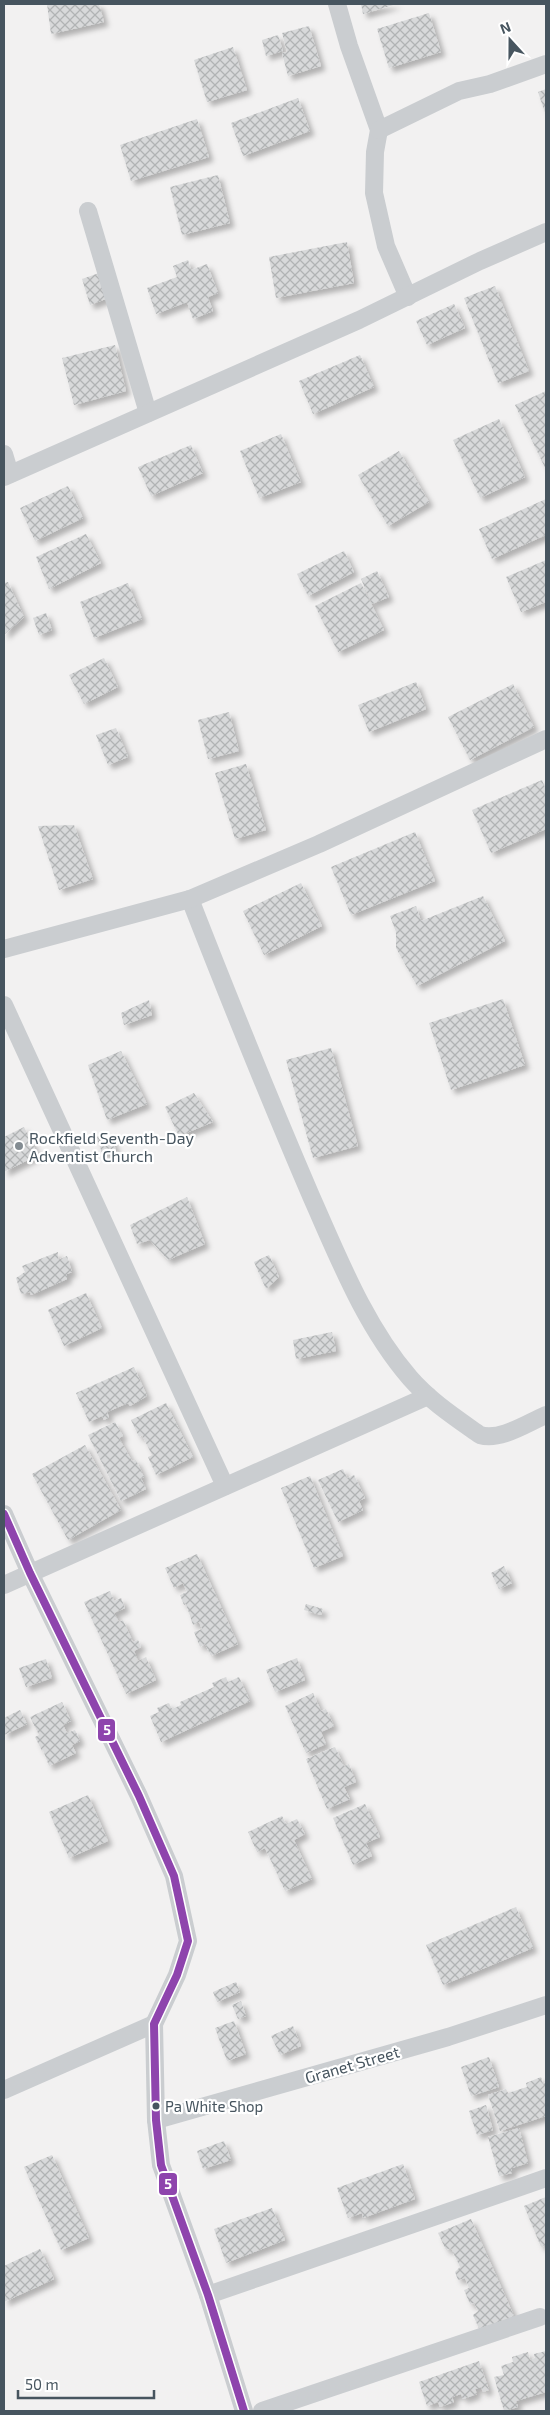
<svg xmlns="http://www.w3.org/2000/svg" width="550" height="2415" font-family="'Exo 2',sans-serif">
<defs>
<pattern id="building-cross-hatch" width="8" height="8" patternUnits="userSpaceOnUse" patternTransform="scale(1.25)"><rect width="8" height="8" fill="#d8d9da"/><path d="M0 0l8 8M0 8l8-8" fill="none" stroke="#b1b3b4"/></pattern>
<filter id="shadow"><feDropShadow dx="4.5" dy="4.5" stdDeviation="2.5" flood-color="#0004"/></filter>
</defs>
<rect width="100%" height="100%" fill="#f2f1f1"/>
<g fill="url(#building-cross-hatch)" filter="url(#shadow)">
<path d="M47 4H99L104 22 51 34Z"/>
<path d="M361 4H397L363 14Z"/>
<path d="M429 13 441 52 389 68 377 29Z"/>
<path d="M309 26 321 66 288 76 282 53 287 52 282 33Z"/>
<path d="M278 35 283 51 266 56 262 40Z"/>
<path d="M233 47 247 90 207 102 194 60Z"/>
<path d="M546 89V116L538 92Z"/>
<path d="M298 98 310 131 243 156 231 123Z"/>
<path d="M197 119 209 157 131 181 120 145Z"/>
<path d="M218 175 230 223 182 235 170 187Z"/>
<path d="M347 242 354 283 276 298 269 257Z"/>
<path d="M188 260 191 270 207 264 218 293 208 297 213 311 193 319 187 302 156 314 147 288 177 277 173 266Z"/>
<path d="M102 272 111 297 90 305 82 279Z"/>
<path d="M495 286 529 371 498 383 464 298Z"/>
<path d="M454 304 465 328 427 345 416 321Z"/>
<path d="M115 345 126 391 74 405 62 358Z"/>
<path d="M360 355 374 387 313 414 299 381Z"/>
<path d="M546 391V470L515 405Z"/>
<path d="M499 419 525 477 480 498 453 440Z"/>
<path d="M281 434 301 482 259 498 240 451Z"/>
<path d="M191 445 203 473 151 496 138 467Z"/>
<path d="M399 451 429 502 388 526 358 475Z"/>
<path d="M68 486 83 518 35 541 20 508Z"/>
<path d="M546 499V535L492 559 479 529Z"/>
<path d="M86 534 101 563 49 589 36 557Z"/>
<path d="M344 551 354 572 308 596 297 574Z"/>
<path d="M546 560V602L521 612 506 577Z"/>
<path d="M377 571 389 597 372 604 361 579Z"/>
<path d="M8 582 24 617 4 635V583Z"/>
<path d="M128 583 142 619 94 638 80 602Z"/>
<path d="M361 583 384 630 338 652 315 606Z"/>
<path d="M46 613 52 630 39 635 33 618Z"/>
<path d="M104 658 118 687 84 704 69 675Z"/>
<path d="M416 682 426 709 369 732 358 705Z"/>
<path d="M513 684 534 727 470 760 448 717Z"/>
<path d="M229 712 239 751 208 759 198 720Z"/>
<path d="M116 728 128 757 108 765 96 735Z"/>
<path d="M246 764 266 830 235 839 215 773Z"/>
<path d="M542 780 546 790V829L491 853 472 810Z"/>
<path d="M74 825 93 879 59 890 38 826Z"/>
<path d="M415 832 435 881 351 915 331 867Z"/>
<path d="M301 883 322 926 264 955 243 911Z"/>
<path d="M483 896 505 941 417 986 396 948V932L390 916 416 906 421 921Z"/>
<path d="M503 999 525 1065 451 1090 429 1023Z"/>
<path d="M149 1000 152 1015 124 1025 121 1013Z"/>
<path d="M331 1048 358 1146 313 1158 286 1060Z"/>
<path d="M121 1051 147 1104 107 1120 88 1065Z"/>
<path d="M194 1093 213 1122 179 1136 165 1107Z"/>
<path d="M24 1127 38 1155 4 1172V1137Z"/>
<path d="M106 1133 111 1137 116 1150 103 1155 96 1137Z"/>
<path d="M187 1197 205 1244 168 1260 150 1240 137 1244 130 1225Z"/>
<path d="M58 1252V1260L67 1256 72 1272 67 1274V1279L31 1295 30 1292 21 1294 16 1278 25 1272 22 1266Z"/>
<path d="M269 1255 279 1277 266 1289 254 1262Z"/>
<path d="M86 1293 102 1328 64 1346 48 1310Z"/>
<path d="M332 1332 336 1351 296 1359 293 1340Z"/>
<path d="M134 1367 147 1396 130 1406 128 1403 107 1412 109 1417 104 1420 102 1416 89 1422 76 1393Z"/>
<path d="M166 1403 193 1457 156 1475 148 1457 152 1455 142 1435 139 1437 131 1420Z"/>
<path d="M115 1422 123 1436 119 1438 132 1461 136 1460 144 1477 141 1478 146 1489 121 1501 88 1435Z"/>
<path d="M85 1445 121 1510 68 1540 32 1474Z"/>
<path d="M343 1469 347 1478 354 1475 365 1498 359 1501 363 1510 338 1522 318 1480Z"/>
<path d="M310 1476 343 1556 314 1568 281 1488Z"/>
<path d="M197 1554 238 1644 211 1656 205 1644 200 1647 194 1632 202 1629 199 1622 193 1625 186 1604 184 1605 180 1595 187 1592 183 1583 174 1588 165 1568Z"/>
<path d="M504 1566 512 1583 499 1589 491 1573Z"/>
<path d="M110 1591 114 1601 121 1598 125 1608 114 1613 119 1622 123 1620 133 1642 138 1640 141 1647 134 1651 138 1661 146 1657 156 1680 126 1694 84 1602Z"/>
<path d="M306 1604 323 1609 321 1615 304 1610Z"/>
<path d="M297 1658 305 1680 275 1692 266 1670Z"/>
<path d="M46 1659 52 1678 26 1687 19 1668Z"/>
<path d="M226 1677 228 1682 239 1677 250 1701 161 1742 150 1716 159 1712 157 1708 169 1703 172 1709 181 1705 180 1702 214 1687 212 1683Z"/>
<path d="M313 1693 321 1711 326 1709 334 1726 321 1732 326 1744 306 1753 285 1706Z"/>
<path d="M62 1702 71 1721 63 1725 67 1733 75 1730 80 1741 72 1745 76 1753 49 1766 43 1750 42 1751 35 1737 39 1735 30 1717Z"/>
<path d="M20 1710 27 1724 4 1735V1718Z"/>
<path d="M335 1747 344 1766 349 1764 356 1782 344 1787 350 1799 327 1809 306 1759Z"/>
<path d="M88 1795 108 1841 69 1858 49 1812Z"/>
<path d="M365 1804 380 1837 366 1843 372 1856 353 1865 333 1818Z"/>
<path d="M282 1816 286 1824 297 1819 305 1834 294 1840 312 1879 285 1891 265 1848 257 1852 248 1832Z"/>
<path d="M516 1907 533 1948 443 1985 426 1945Z"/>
<path d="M236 1982 240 1992 217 2002 213 1992Z"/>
<path d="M241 2001 246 2016 238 2019 232 2005Z"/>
<path d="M234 2021 246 2054 227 2061 215 2028Z"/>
<path d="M293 2026 301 2046 280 2055 271 2036Z"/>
<path d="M489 2057 499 2087 471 2096 461 2067Z"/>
<path d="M541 2077 543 2084 546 2082V2116L500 2131 488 2095 506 2089 508 2093 527 2087 526 2083Z"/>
<path d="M486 2105 493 2130 477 2135 469 2111Z"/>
<path d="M519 2128 528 2163 512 2168V2173L499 2176 488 2137Z"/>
<path d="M224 2141 231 2160 203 2169 197 2151Z"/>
<path d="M52 2155 89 2238 61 2250 24 2167Z"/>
<path d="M403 2164 415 2199 363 2218 362 2213 348 2218 337 2188Z"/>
<path d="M546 2197V2245L541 2247 524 2206Z"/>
<path d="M272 2208 285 2240 226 2263 214 2229Z"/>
<path d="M471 2219 514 2316 480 2331 473 2315 478 2311 474 2303 470 2304 464 2290 469 2288 465 2278 458 2280 455 2272 460 2267 451 2248 446 2250 438 2233Z"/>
<path d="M40 2249 54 2279 4 2302V2266Z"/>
<path d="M546 2351V2392L516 2401 518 2407 504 2411 494 2377 504 2375 501 2366 513 2362 512 2357 528 2352 530 2360 535 2358 534 2354Z"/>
<path d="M479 2361 489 2390 483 2392 481 2387 475 2389 477 2394 463 2399 461 2394 452 2397 454 2402 440 2407 438 2402 427 2406 419 2382Z"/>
</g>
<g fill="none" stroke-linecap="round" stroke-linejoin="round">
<g stroke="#cacdd0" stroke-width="18">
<path d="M337 4 349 46 379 130 375 152 374 193 386 246 408 297"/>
<path d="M379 130 459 91 490 84 546 64"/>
<path d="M88 211 148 413"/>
<path d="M4 454 10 474"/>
<path d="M4 477 359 320 480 261 546 232"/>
<path d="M190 899C229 999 269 1098 311 1196 339 1259 365 1326 410 1378 430 1401 456 1418 480 1435 501 1441 527 1423 546 1415"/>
<path d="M4 949 190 899 319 844 546 739"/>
<path d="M4 1005 225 1486"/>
<path d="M4 1514 30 1573 139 1796 174 1876 188 1941 177 1975 154 2024 156 2120 161 2165 208 2295 244 2411"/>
<path d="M4 1585 428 1396"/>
<path d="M4 2090 154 2024"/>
<path d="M156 2120 448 2037 546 2005"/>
<path d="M208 2295 546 2178"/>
<path d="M262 2411 540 2317"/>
</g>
<defs>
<path id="bus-1" d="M4 1514 30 1573 139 1796 174 1876 188 1941 177 1975 154 2024 156 2120 161 2165 208 2295 244 2411"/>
</defs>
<use href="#bus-1" stroke="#fff" stroke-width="11"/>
<use href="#bus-1" stroke="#8e44ad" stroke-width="8"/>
</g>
<circle fill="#838c92" stroke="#fff" stroke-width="2" cx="19" cy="1146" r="5"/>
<circle fill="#47555f" stroke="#fff" stroke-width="2" cx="156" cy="2106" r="4.5"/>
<g text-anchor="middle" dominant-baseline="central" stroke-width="4.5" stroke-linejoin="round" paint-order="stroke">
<g font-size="15" fill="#47555f" stroke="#fff" text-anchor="start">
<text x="165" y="2106">Pa White Shop</text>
</g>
<g font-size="16" fill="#47555f" stroke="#fff" text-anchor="start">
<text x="29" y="1137">Rockfield Seventh-Day<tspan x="29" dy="18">Adventist Church</tspan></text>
</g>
<g font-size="16" fill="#47555f" stroke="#fff">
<text transform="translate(352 2064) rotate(-16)">Granet Street</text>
</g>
</g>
<g stroke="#fff" stroke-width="2">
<rect x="97" y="1718" width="19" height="24" rx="5" fill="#8e44ad"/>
<rect x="158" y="2172" width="20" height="24" rx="5" fill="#8e44ad"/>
</g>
<g font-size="14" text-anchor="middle" font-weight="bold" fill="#fff">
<text x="107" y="1735">5</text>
<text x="168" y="2189">5</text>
</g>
<rect width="550" height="2415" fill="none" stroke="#47555f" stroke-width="10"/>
<g transform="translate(510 40) rotate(339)" stroke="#ffffff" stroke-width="4" paint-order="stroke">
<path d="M0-4L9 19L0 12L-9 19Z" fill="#47555f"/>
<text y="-8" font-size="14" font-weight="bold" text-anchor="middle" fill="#47555f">N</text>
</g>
<path d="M18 2390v8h136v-8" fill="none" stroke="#47555f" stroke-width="2.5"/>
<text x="25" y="2390" font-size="15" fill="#47555f" stroke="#ffffff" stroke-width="4" paint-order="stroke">50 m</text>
</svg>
